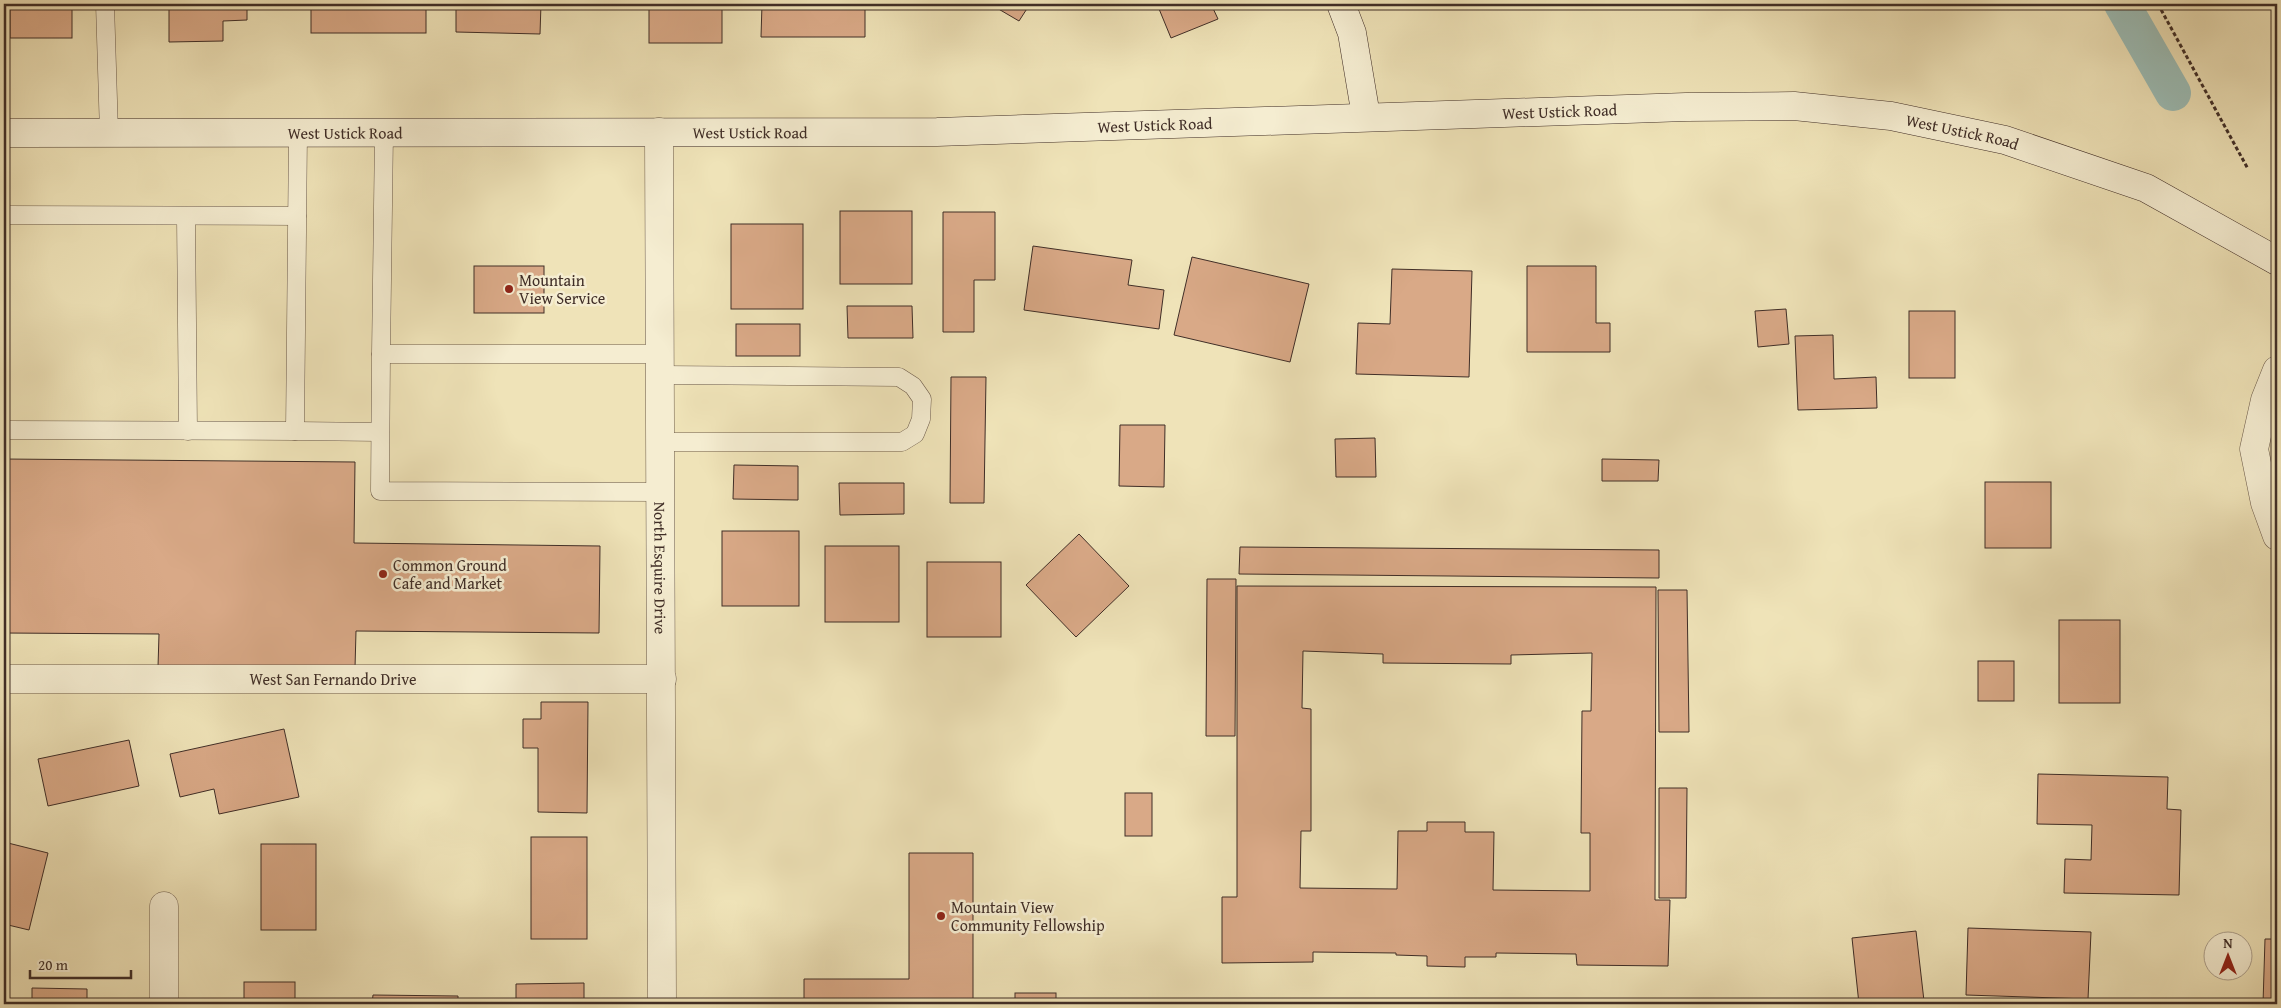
<svg xmlns="http://www.w3.org/2000/svg" width="2281" height="1008" font-family="'Gentium Book Plus',serif">
<rect width="100%" height="100%" fill="#efe3b8"/>
<filter id="stains"><feTurbulence type="fractalNoise" baseFrequency=".004" numOctaves="4"/><feColorMatrix values="0 0 0 0 .2 0 0 0 0 .09 0 0 0 0 .02 0 0 0 .5 -.17"/></filter>
<radialGradient id="worn" r=".72"><stop offset=".6" stop-color="#630" stop-opacity="0"/><stop offset="1" stop-color="#630" stop-opacity=".3"/></radialGradient>
<g fill="none" stroke-linecap="round" stroke-linejoin="round">
<path stroke="#9cbdb6" stroke-width="36" d="M2122 4 2173 93"/>
</g>
<g fill="#d9a987" stroke="#402e27" fill-rule="evenodd">
<rect x="10" y="4" width="62" height="34"/>
<path d="M169 4H247V20L223 21V41L169 42Z"/>
<rect x="311" y="4" width="115" height="29"/>
<path d="M456 4H541L540 34 456 32Z"/>
<rect x="649" y="4" width="73" height="39"/>
<path d="M762 4H865V37H761Z"/>
<path d="M990 4H1030L1019 21Z"/>
<path d="M1157 4H1211L1218 19 1171 38Z"/>
<rect x="840" y="211" width="72" height="73"/>
<path d="M943 212H995V280H974V332H943Z"/>
<rect x="731" y="224" width="72" height="85"/>
<path d="M1033 246 1132 260 1128 285 1164 290 1159 329 1024 310Z"/>
<path d="M1192 257 1309 284 1290 362 1174 335Z"/>
<rect x="474" y="266" width="70" height="47"/>
<path d="M1527 266H1596V323H1610V352H1527Z"/>
<path d="M1392 269 1472 271 1469 377 1356 374 1358 323 1390 324Z"/>
<path d="M847 306H912L913 338H848Z"/>
<path d="M1786 309 1789 344 1758 347 1755 311Z"/>
<rect x="1909" y="311" width="46" height="67"/>
<rect x="736" y="324" width="64" height="32"/>
<path d="M1833 335 1834 379 1876 377 1877 408 1798 410 1795 336Z"/>
<path d="M951 377H986L984 503H950Z"/>
<path d="M1120 425H1165L1164 487 1119 486Z"/>
<path d="M1375 438 1376 477H1336L1335 439Z"/>
<path d="M4 459 355 462 354 543 600 546 599 633 356 631 355 668 158 667 159 634 4 633Z"/>
<path d="M1602 459 1659 460 1658 481H1602Z"/>
<path d="M734 465 798 466V500L733 499Z"/>
<rect x="1985" y="482" width="66" height="66"/>
<path d="M839 483H904V514L840 515Z"/>
<rect x="722" y="531" width="77" height="75"/>
<path d="M1079 534 1129 586 1076 637 1026 585Z"/>
<rect x="825" y="546" width="74" height="76"/>
<path d="M1240 547 1659 550V578L1239 574Z"/>
<rect x="927" y="562" width="74" height="75"/>
<path d="M1207 579H1236L1235 736H1206Z"/>
<path d="M1237 586 1656 587 1655 900H1670L1668 966 1577 965 1576 954 1496 953V957H1465V967L1427 966V956L1396 955V953L1313 952V962L1222 963V897H1237ZM1303 651 1383 654V663L1511 664V655L1592 653 1591 711H1582L1581 833H1590V891L1493 890 1494 832H1465V822H1427V831H1398L1397 889 1300 888 1301 831H1311V709L1302 708Z"/>
<path d="M1658 590H1687L1689 732H1659Z"/>
<rect x="2059" y="620" width="61" height="83"/>
<rect x="1978" y="661" width="36" height="40"/>
<path d="M541 702H588L587 813 538 812V748H523V719H541Z"/>
<path d="M284 729 299 797 219 814 214 789 180 797 170 754Z"/>
<path d="M129 740 139 786 48 806 38 759Z"/>
<path d="M2038 774 2168 777 2167 809 2181 810 2179 895 2064 893 2065 859 2091 860 2092 825 2037 824Z"/>
<path d="M1659 788H1687L1686 898H1659Z"/>
<rect x="1125" y="793" width="27" height="43"/>
<rect x="531" y="837" width="56" height="102"/>
<path d="M4 842 48 853 29 930 4 924Z"/>
<rect x="261" y="844" width="55" height="86"/>
<path d="M909 853H973V1004H804V979H909Z"/>
<path d="M1968 928 2091 932 2088 999 1966 995Z"/>
<path d="M1916 931 1924 1001 1898 1004H1859L1852 938Z"/>
<path d="M2265 939H2277V1004H2263Z"/>
<rect x="244" y="982" width="51" height="22"/>
<path d="M584 983V1004H516V984Z"/>
<path d="M32 988 87 989V1004H32Z"/>
<rect x="1015" y="993" width="41" height="11"/>
<path d="M373 995 458 996V1004H372Z"/>
</g>
<g fill="none" stroke-linecap="round" stroke-linejoin="round">
<defs>
<g id="lane">
<path d="M105 4 109 133"/>
<path d="M4 215 297 216"/>
<path d="M186 216 188 431"/>
<path d="M381 354 384 133"/>
<path d="M660 354H381L380 491 661 492"/>
<path d="M660 375 899 377 913 386 922 399 921 419 915 434 902 442H661"/>
<path d="M4 430 295 431 298 133"/>
<path d="M295 431 380 432"/>
</g>
<g id="street">
<path id="s1" d="M659 132 662 1004"/>
<path d="M2277 370 2265 400 2254 449 2265 503 2277 536"/>
<path id="s2" d="M4 679H662"/>
<path d="M164 1004V906"/>
</g>
<g id="secondary">
<path d="M1341 4 1352 33 1366 116"/>
<path id="s3" d="M4 133 937 132 1686 107 1794 106 1891 116 2005 140 2146 188 2277 261"/>
</g>
</defs>
<use href="#lane" stroke="#6c5b4b" stroke-width="19"/>
<use href="#street" stroke="#6c5b4b" stroke-width="29"/>
<use href="#secondary" stroke="#402e27" stroke-width="29"/>
<path stroke="#402e27" stroke-width="3" stroke-dasharray="4 2.5" stroke-linecap="butt" d="M2158 4 2248 169"/>
<use href="#lane" stroke="#f5edd1" stroke-width="18"/>
<use href="#street" stroke="#f5edd1" stroke-width="28"/>
<use href="#secondary" stroke="#f5edd1" stroke-width="28"/>
</g>
<g fill="#8f2418" stroke="#f5edd1" stroke-width="2">
<circle cx="509" cy="289" r="5"/>
<circle cx="383" cy="574" r="5"/>
<circle cx="941" cy="916" r="5"/>
</g>
<g text-anchor="middle" dominant-baseline="central" stroke-width="5" stroke-linejoin="round" paint-order="stroke">
<g font-size="16" fill="#402e27" stroke="#f5edd1">
<text stroke="none"><textPath href="#s3" startOffset="1556">West Ustick Road</textPath></text>
<text stroke="none"><textPath href="#s3" startOffset="1151">West Ustick Road</textPath></text>
<text stroke="none"><textPath href="#s3" startOffset="746">West Ustick Road</textPath></text>
<text stroke="none"><textPath href="#s3" startOffset="341">West Ustick Road</textPath></text>
<text stroke="none"><textPath href="#s3" startOffset="1961">West Ustick Road</textPath></text>
<text stroke="none"><textPath href="#s1" startOffset="436">North Esquire Drive</textPath></text>
<text stroke="none"><textPath href="#s2" startOffset="329">West San Fernando Drive</textPath></text>
</g>
<g font-size="16" fill="#402e27" stroke="#f5edd1" text-anchor="start">
<text x="519" y="280">Mountain<tspan x="519" dy="18">View Service</tspan></text>
<text x="393" y="565">Common Ground<tspan x="393" dy="18">Cafe and Market</tspan></text>
<text x="951" y="907">Mountain View<tspan x="951" dy="18">Community Fellowship</tspan></text>
</g>
</g>
<rect width="2281" height="1008" fill="none" stroke="#efe3b8" stroke-width="20"/>
<rect x="5" y="5" width="2271" height="998" fill="none" stroke="#402e27" stroke-width="2.5"/>
<rect x="10" y="10" width="2261" height="988" fill="none" stroke="#402e27"/>
<g transform="translate(2228 956)"><circle r="24" fill="#f5edd1" stroke="#ada18d"/>
<path d="M0-4L9 19L0 12L-9 19Z" fill="#8f2418"/>
<text y="-8" font-size="14" font-weight="bold" text-anchor="middle" fill="#402e27">N</text>
</g>
<path d="M30 970v8h101v-8" fill="none" stroke="#402e27" stroke-width="2.5"/>
<text x="38" y="970" font-size="15" fill="#402e27" stroke="#f5edd1" stroke-width="4" paint-order="stroke">20 m</text>
<rect width="100%" height="100%" filter="url(#stains)"/>
<rect width="100%" height="100%" fill="url(#worn)"/>
</svg>
